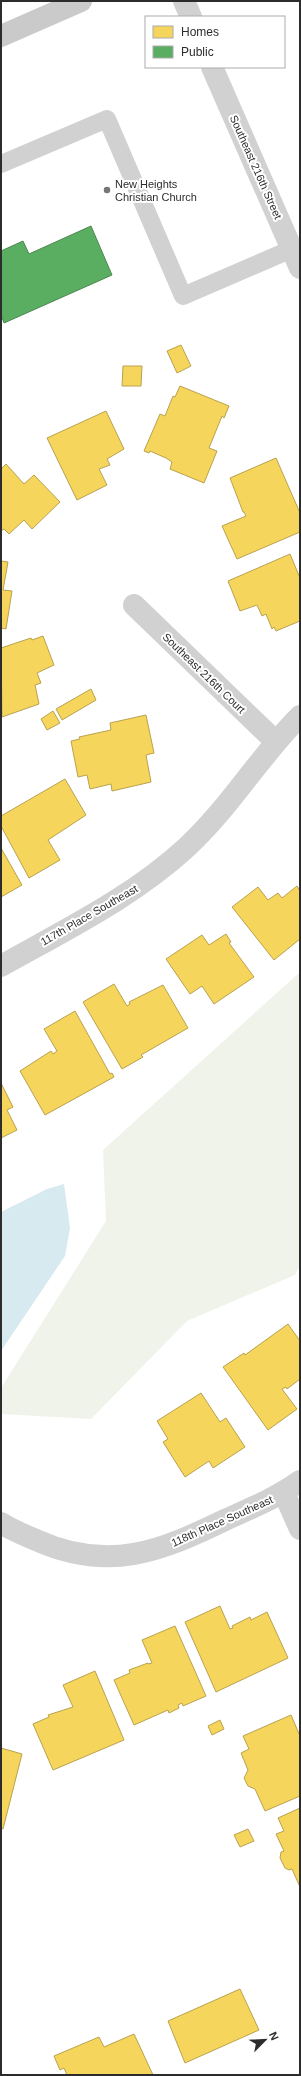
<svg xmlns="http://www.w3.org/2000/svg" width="301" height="2076" font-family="Arial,sans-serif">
<rect width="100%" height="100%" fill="#fff"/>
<path fill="#f0f3ea" d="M300 972V1265L295 1275 187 1321 91 1419 1 1414V1388L106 1221 103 1150Z"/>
<path fill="#d6eaf0" d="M64 1184 70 1228 65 1256 1 1351V1212L47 1189Z"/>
<g fill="#f6d55c" stroke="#b9a24e">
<path d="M181 345 191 366 177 373 167 351Z"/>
<path d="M123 366H142L141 386H122Z"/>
<path d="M180 386 229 406 224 418 222 416 209 448 217 451 204 483 170 469 172 462 166 458 150 451 149 453 144 451 160 414 165 416 173 396 175 397Z"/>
<path d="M106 411 124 449 107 459 110 465 99 469 107 485 77 500 47 438Z"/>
<path d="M276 458 300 513V532L237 559 222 526 246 516 244 512H243L230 478Z"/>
<path d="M6 464 24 484 34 475 60 502 32 529 24 520 9 534 4 529 1 531V469Z"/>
<path d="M290 554 300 578V621L276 631 274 627 272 629 266 614 262 616 257 605 240 611 228 581Z"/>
<path d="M1 561 8 562 3 590 12 591 6 629 1 628Z"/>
<path d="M43 636 54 665 37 673 41 683 35 685 39 704 2 717 1 648 31 638 32 640Z"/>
<path d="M91 689 96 700 62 720 56 709Z"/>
<path d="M53 711 60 723 47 730 41 719Z"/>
<path d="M146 715 154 753 146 755 151 782 112 791 111 784 90 789 87 775 78 777 71 741 80 739 79 737 111 730 110 723Z"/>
<path d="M65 779 86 815 48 840 60 860 29 878 1 826V816Z"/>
<path d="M1 848 22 885 1 897Z"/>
<path d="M297 886 300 891V939L274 960 232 907 258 887 268 900 278 893 282 898Z"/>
<path d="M226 934 231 942 229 943 254 977 214 1004 202 986 190 994 166 959 202 935 209 945Z"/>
<path d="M114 984 127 1006 130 1004 129 1002 163 985 188 1028 141 1055 143 1057 122 1069 83 1002Z"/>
<path d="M75 1011 110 1074 112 1073 114 1077 45 1115 20 1071 51 1051 53 1054 57 1051 44 1029Z"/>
<path d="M1 1083 13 1107 7 1110 17 1130 1 1138Z"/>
<path d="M288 1324 300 1341V1379L287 1389 286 1387 282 1389 297 1409 268 1430 223 1367 244 1353 245 1355Z"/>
<path d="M201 1393 220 1422 226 1418 245 1447 213 1468 209 1461 185 1477 163 1442 168 1439 157 1421Z"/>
<path d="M220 1606 230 1629 233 1628 232 1626 250 1617 251 1620 267 1612 288 1658 216 1692 185 1622Z"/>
<path d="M175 1626 206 1696 183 1706 182 1703 178 1705 179 1708 169 1713 168 1710 134 1725 114 1680 130 1673 129 1670 148 1663V1664L152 1663 142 1640Z"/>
<path d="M95 1671 124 1740 53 1770 33 1724 49 1717 48 1715 73 1707 63 1685Z"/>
<path d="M291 1715 300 1736V1796L265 1811 255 1789 248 1786 244 1778 248 1770 241 1753 249 1749 243 1736Z"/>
<path d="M220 1720 224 1729 212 1735 208 1726Z"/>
<path d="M1 1748 22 1754 3 1829 1 1828Z"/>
<path d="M300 1808V1887L292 1869 289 1870 285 1868 280 1858 281 1852 284 1851 276 1834 284 1831 278 1818Z"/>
<path d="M248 1829 254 1841 240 1847 234 1835Z"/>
<path d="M240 1989 259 2030 185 2063 168 2021Z"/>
<path d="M134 2034 153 2075H67L64 2068 60 2070 54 2056 99 2037 104 2047Z"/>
</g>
<path fill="#5aae61" stroke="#4c8751" d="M91 226 112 275 4 323 1 315V251L23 241 29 254Z"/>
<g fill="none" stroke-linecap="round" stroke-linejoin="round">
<path stroke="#d1d1d1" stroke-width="18" d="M1 164 107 119 183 296 292 249"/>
<g stroke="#d1d1d1" stroke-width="22">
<path d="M184 1 191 17"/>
<path d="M212 67 300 268"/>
<path d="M134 605 275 741"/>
<path d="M1 966C65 930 133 897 187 847 230 807 259 757 300 716"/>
<path d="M284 1493 300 1529"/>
<path d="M1 1523C12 1530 24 1535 36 1540 109 1573 161 1551 227 1519 252 1508 278 1497 300 1481"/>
</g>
<path stroke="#cacaca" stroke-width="22" d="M1 36 81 1"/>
</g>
<circle fill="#767676" stroke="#fff" stroke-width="1.5" cx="107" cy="190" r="4"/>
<g text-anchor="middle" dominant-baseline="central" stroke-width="4" stroke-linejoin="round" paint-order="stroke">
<g font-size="11" fill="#2c2c2c" stroke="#fff">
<text transform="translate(256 167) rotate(66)">Southeast 216th Street</text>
<text transform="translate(204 673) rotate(44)">Southeast 216th Court</text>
<text transform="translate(89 915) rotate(-30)">117th Place Southeast</text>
<text transform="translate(222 1521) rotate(-24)">118th Place Southeast</text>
</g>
<g font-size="11" fill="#2c2c2c" stroke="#fff" text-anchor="start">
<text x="115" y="184">New Heights<tspan x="115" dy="13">Christian Church</tspan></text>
</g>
</g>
<rect width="301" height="2076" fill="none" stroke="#2c2c2c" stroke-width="4"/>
<rect x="145" y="16" width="140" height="52" fill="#ffffff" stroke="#ababab"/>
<rect x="153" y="26" width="20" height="12" fill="#f6d55c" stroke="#ababab"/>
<text x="181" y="36" font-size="12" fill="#2c2c2c">Homes</text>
<rect x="153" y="46" width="20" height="12" fill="#5aae61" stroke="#ababab"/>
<text x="181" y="56" font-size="12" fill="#2c2c2c">Public</text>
<g transform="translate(265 2040) rotate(66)" stroke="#ffffff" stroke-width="3" paint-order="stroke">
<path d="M0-3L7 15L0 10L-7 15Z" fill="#2c2c2c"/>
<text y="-6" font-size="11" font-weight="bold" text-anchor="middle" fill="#2c2c2c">N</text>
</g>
</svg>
